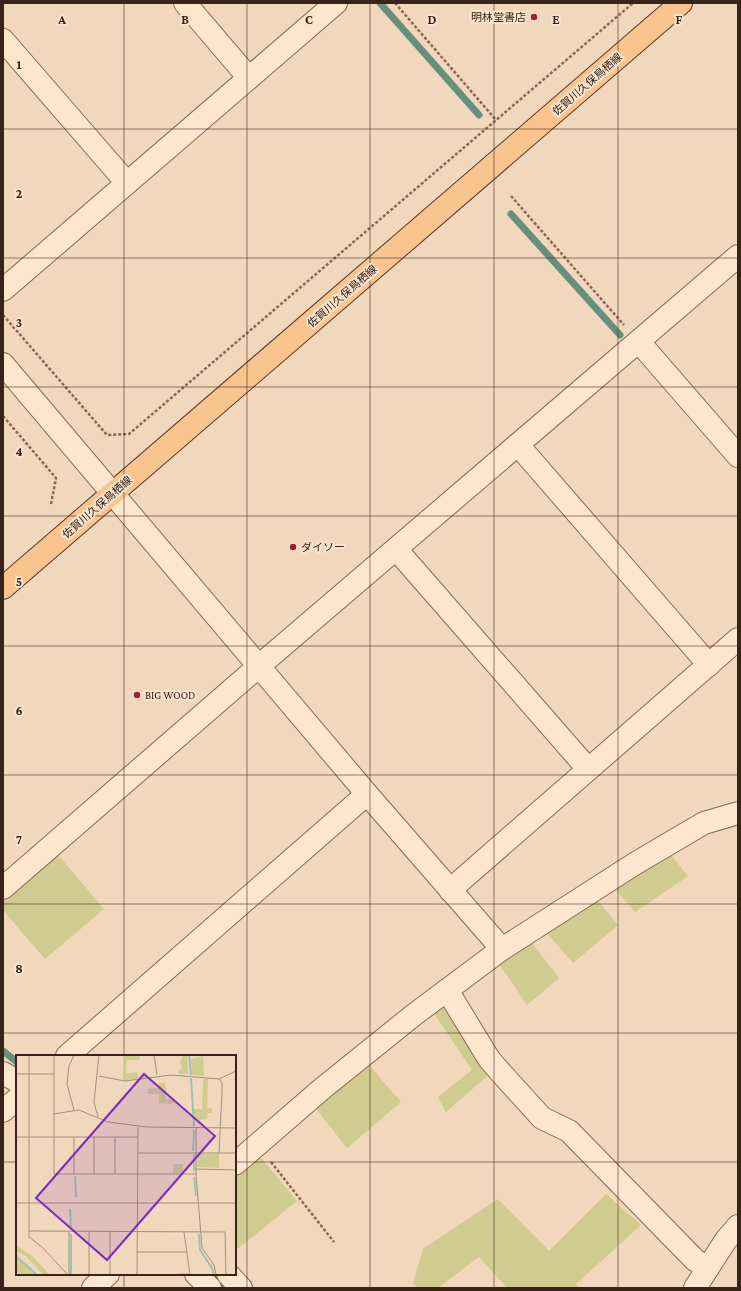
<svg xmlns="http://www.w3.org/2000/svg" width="741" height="1291" font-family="'Crimson Pro','Noto Sans JP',serif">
<rect width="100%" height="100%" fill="#f1d7bb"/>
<g fill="#d0cb8e">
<path d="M670 854 688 876 635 912 615 889Z"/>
<path d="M58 855 104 909 45 959 3 910V902Z"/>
<path d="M597 900 618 925 573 963 547 933Z"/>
<path d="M531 942 559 978 527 1005 500 965Z"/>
<path d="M447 1002 493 1071 446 1112 438 1097 472 1070 433 1012Z"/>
<path d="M367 1063 401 1102 347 1148 313 1105Z"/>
<path d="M257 1153 297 1201 235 1251V1172Z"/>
<path d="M606 1194 641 1225 576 1284 579 1288H507L479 1257 438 1288H418L413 1283 423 1249 498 1199 549 1251Z"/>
</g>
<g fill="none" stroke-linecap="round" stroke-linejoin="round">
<g stroke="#678f7e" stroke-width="7">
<path d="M380 3 479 115"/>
<path d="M511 214 620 335"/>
<path d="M3 1051 17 1062"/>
<path d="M214 1278 224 1288"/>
</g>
<defs>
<g id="minor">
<path d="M185 3 249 78"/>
<path d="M3 40 127 183"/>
<path d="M3 290 336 3"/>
<path d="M639 342 738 456"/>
<path d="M3 364 367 794 502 949"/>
<path d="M518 445 709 665"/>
<path d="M396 549 588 769"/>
<path d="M3 888 259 666 738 256"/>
<path d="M450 890 738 639"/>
<path d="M447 990 489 1059 502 1074 542 1118 569 1131 695 1260 708 1268"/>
<path d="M67 1056 367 794"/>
<path d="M3 1073 17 1081"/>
<path d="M3 1111 17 1099"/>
<path d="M235 1164 323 1088 415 1014 502 949 636 863 704 823 738 813"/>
<path d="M196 1274 210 1288"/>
<path d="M228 1274 241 1288"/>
<path d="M93 1288 108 1274"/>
<path d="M695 1288 726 1240 738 1226"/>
</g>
<path id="major" d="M3 588 681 3"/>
</defs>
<use href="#minor" stroke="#8a6653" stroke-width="24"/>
<use href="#major" stroke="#563629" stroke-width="24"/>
<g stroke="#8a6653" stroke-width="2.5" stroke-dasharray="3 2" stroke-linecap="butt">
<path d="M395 3 496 120"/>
<path d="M511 196 624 325"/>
<path d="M3 315 107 435 129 434 633 3"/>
<path d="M3 416 56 478 51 504"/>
<path d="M271 1162 334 1242"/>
</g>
<use href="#minor" stroke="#fce6ce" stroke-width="22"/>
<use href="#major" stroke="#f9c48e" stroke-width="22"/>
</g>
<path fill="none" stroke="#37231a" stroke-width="1" stroke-opacity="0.55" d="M124 3V1056M247 3V1288M370 3V1288M494 3V1288M618 3V1288M3 129H738M3 258H738M3 387H738M3 516H738M3 646H738M3 775H738M3 904H738M3 1033H738M3 1162H17M235 1162H738M124 1274V1288"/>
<g fill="#9e1f37" stroke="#f8e3cb" stroke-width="1.5">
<circle cx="534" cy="17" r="4"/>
<circle cx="293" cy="547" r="4"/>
<circle cx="137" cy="695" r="4"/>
</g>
<g text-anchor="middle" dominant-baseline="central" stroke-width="4" stroke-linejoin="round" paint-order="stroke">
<g font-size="11" fill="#37231a" stroke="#f8e3cb" text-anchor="start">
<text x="526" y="17" text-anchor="end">明林堂書店</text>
<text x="301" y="547">ダイソー</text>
<text x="145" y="695">BIG WOOD</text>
</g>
<g font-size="11" fill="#37231a" stroke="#f8e3cb">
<text transform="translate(587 84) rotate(-41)">佐賀川久保鳥栖線</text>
<text transform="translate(342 296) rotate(-41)">佐賀川久保鳥栖線</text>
<text transform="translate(97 507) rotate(-41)">佐賀川久保鳥栖線</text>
</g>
</g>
<g transform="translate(16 1055)">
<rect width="220" height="220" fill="#f1d7bb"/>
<path d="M107 0H123L124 5H111L110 19 121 17 123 24 107 25ZM168 0H171L172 19H163L162 16 166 12 164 7ZM187 1 188 21 176 20 175 4ZM187 24H192L191 53H196V58H192L191 64 179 65 178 54H186ZM143 28H150V44L158 45V47L155 49 143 48V39H132V34L143 33ZM203 99V113L181 112 182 99ZM157 109H167V118H157ZM0 190 17 202 34 220H27L10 201 0 196ZM0 202 12 212 19 220 0 218Z" fill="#d0cb8e"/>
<path fill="none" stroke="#a0c2b1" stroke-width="2" d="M173 0 175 20M175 23 178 71M177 96 178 75M178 100V116M59 121 60 142M178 122 180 141M54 154 55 175M55 179V220M183 179 184 195 196 213 198 220M0 201 21 220"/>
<path fill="none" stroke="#a78f7b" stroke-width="1" d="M13 0V176L209 177 210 220M38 0V119H180M58 0 53 11 51 29 58 55M138 0 141 20M0 19H38M83 21 109 26 155 20 203 24 220 16M37 59 63 55 92 67 131 72 220 73M82 62 78 47 83 0M180 73V119L186 193 198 210 200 220M0 82H122M58 82V119M78 82V119M99 82V119M122 98H220M203 98 206 37V28L203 24M180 114 220 115M0 148H220M13 176V182L27 193 52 220M53 177V220M168 177 174 220M121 197H171M73 220V177M94 220V177M121 220 122 72M142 220 174 219"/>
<path fill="#7b2cbf" fill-opacity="0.15" stroke="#7b2cbf" stroke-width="2" d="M128 19 199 81 91 205 20 143Z"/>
<rect width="220" height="220" fill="none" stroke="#37231a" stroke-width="2"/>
</g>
<g font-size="13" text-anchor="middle" font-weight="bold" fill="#37231a" stroke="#f8e3cb" stroke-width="4" stroke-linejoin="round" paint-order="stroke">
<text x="62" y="24">A</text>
<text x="185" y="24">B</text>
<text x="309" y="24">C</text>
<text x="432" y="24">D</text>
<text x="556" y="24">E</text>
<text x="679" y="24">F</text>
<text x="19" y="69">1</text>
<text x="19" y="198">2</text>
<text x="19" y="327">3</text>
<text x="19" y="456">4</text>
<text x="19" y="586">5</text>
<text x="19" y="715">6</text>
<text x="19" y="844">7</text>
<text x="19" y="973">8</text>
</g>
<rect width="741" height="1291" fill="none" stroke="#37231a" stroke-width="8"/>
</svg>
